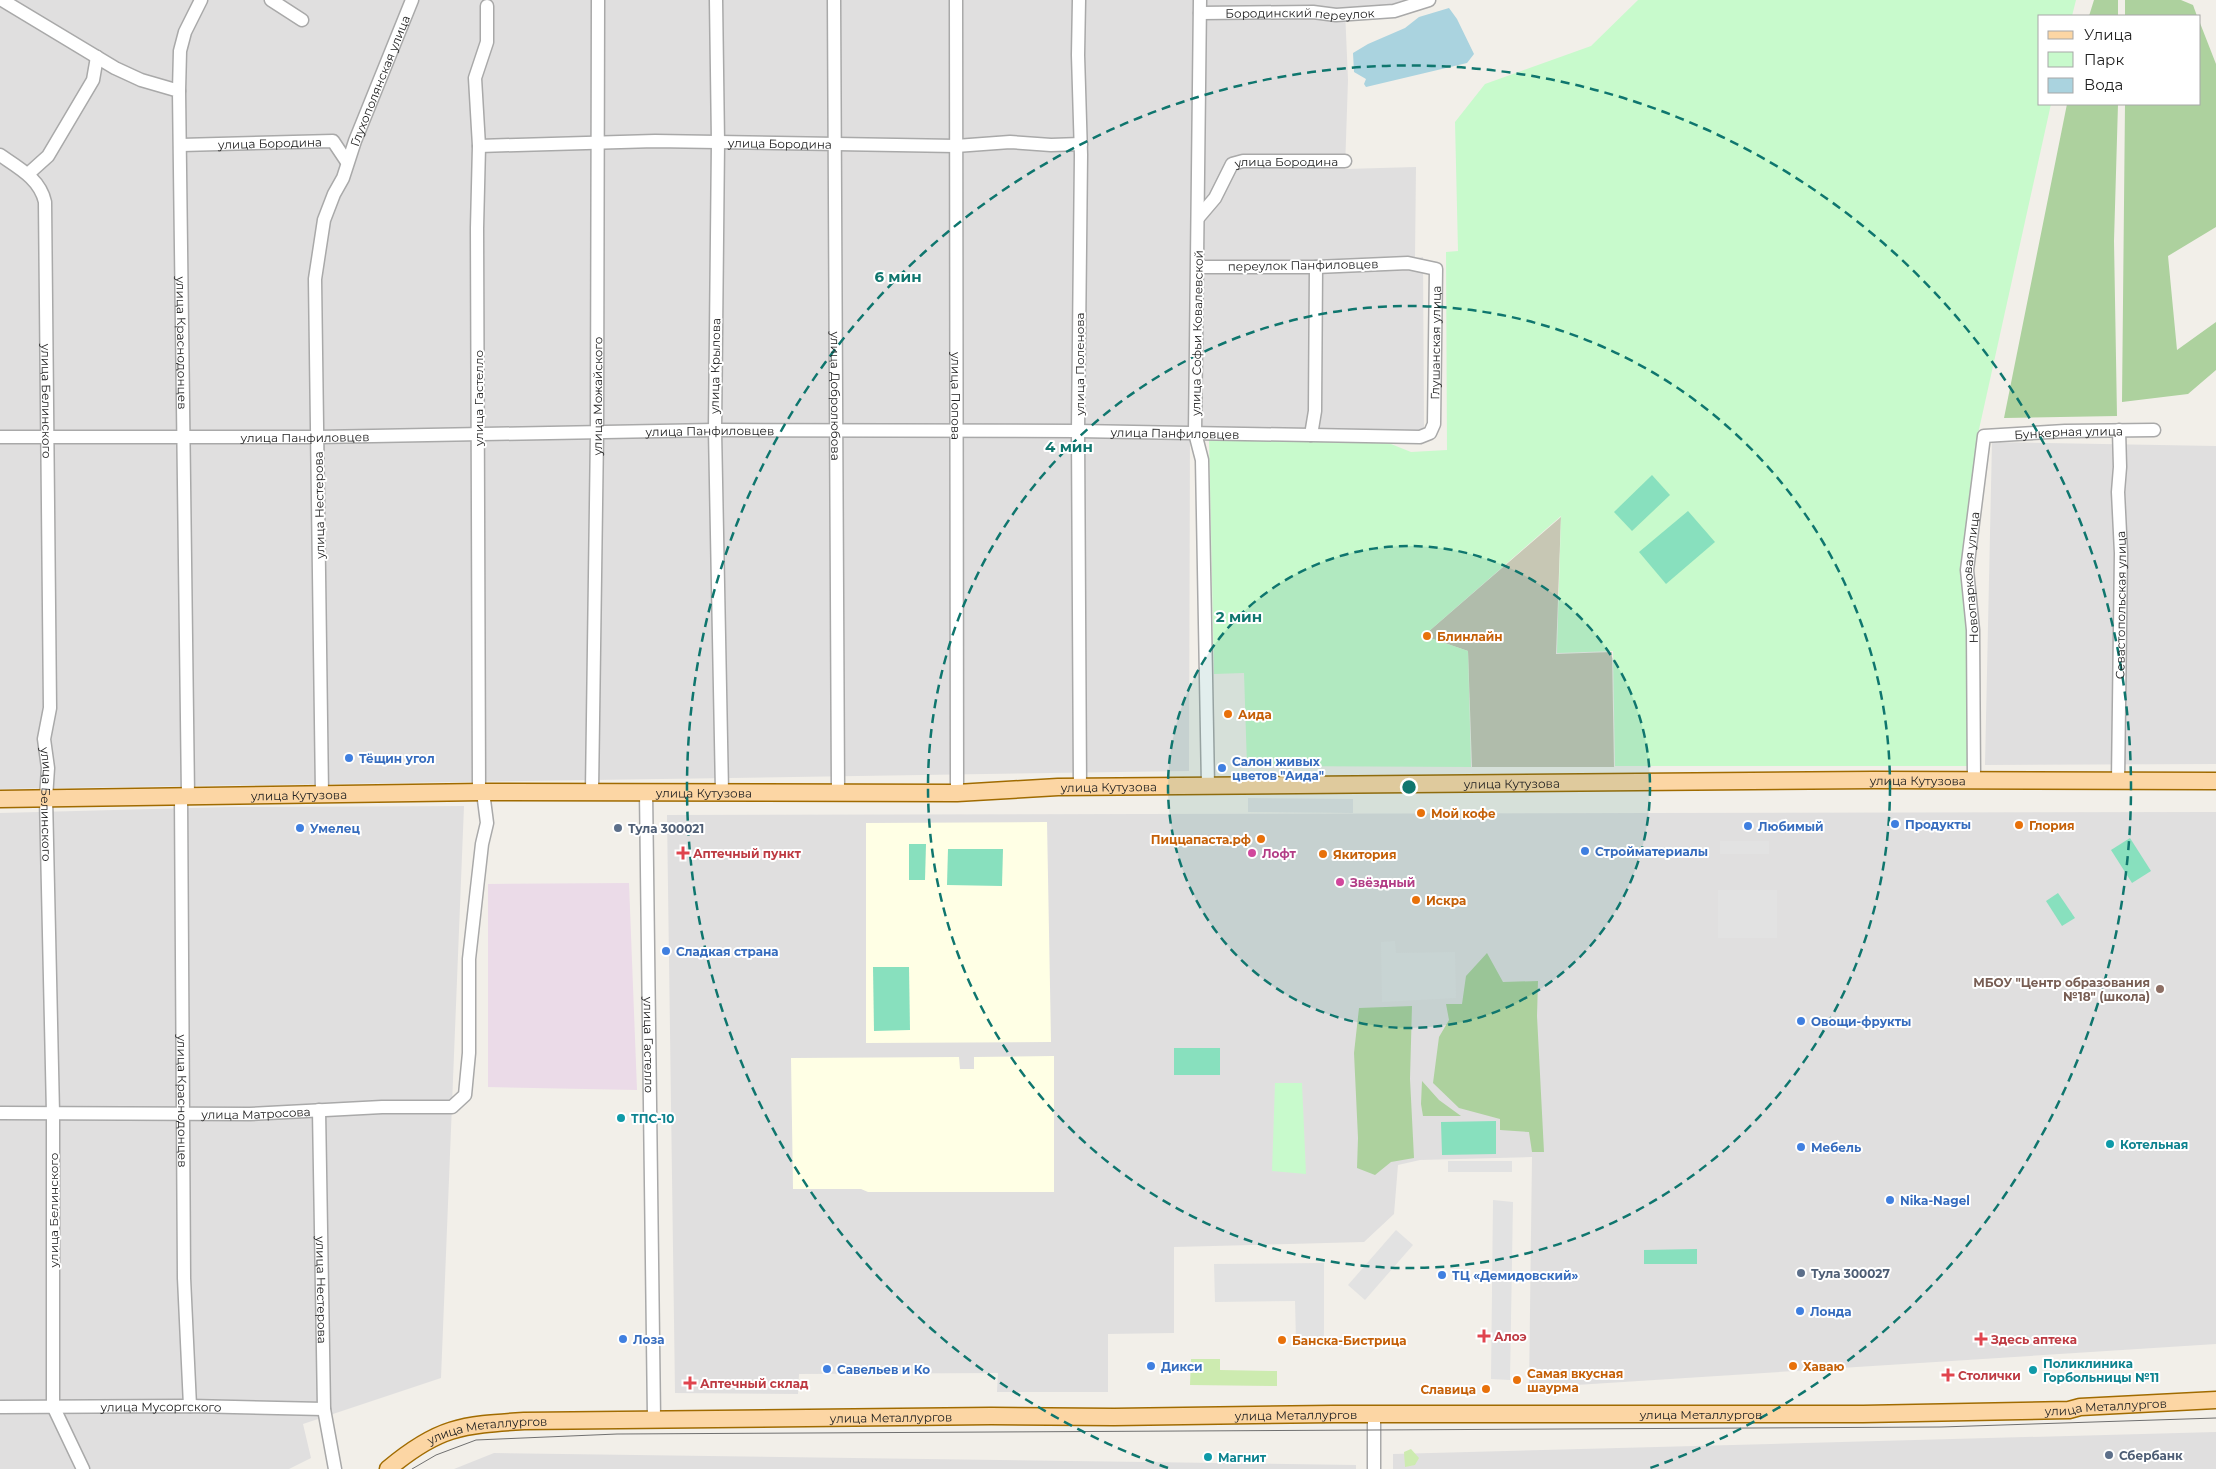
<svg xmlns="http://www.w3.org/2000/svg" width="2216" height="1469" font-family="Montserrat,sans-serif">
<rect width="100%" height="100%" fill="#f2efe9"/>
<g fill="#e0dfdf">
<path d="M0 0H1414L1394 8 1345 10 1348 80 1345 169 1416 167 1415 258 1423 257 1424 427 1420 431 1190 429 1189 771 0 789Z"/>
<path d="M1992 442 2216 446V764L1985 765Z"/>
<path d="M464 806 441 1378 303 1424 311 1458 289 1469H0V813L229 807Z"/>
<path d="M2216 812V1344L1529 1388 1532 1157 1420 1160 1398 1165 1394 1214 1364 1242 1174 1247V1333L1108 1334V1392H997L998 1373 799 1374 798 1394 675 1393 667 815Z"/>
<path d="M2216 1432V1469H1393V1454Z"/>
<path d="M494 1453 1356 1465V1469H454Z"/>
</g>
<path fill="#ebdbe8" d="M629 883 637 1090 488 1087V884Z"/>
<g fill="#ffffe5">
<path d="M1047 822 1051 1042 866 1043V823Z"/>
<path d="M1054 1056V1192H868L861 1189H793L791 1058 959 1057 960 1069H974V1057Z"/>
</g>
<path fill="#c7c7b4" d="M1561 517 1556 654 1612 652 1614 767H1472L1468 651 1430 638 1428 632Z"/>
<g fill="#cdebb0">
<path d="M1191 1359H1220V1370L1277 1371V1386L1190 1385Z"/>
<path d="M1411 1449 1419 1458 1415 1465 1405 1467 1404 1452Z"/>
</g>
<g fill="#add19e">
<path d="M2094 0H2118V16H2089Z"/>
<path d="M2125 0H2181L2193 5 2197 16H2125Z"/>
<path d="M2200 23 2216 64V227L2168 256 2177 350 2216 322V370L2188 394 2122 402 2125 104H2200Z"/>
<path d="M2067 104H2118L2114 241 2117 416 2004 418Z"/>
<path d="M1487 953 1503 982 1538 981 1537 1016 1544 1152H1532L1529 1132 1500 1130V1119L1459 1108 1433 1083 1439 1037 1449 1020 1446 1004H1462L1466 976Z"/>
<path d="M1412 1006 1410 1079 1414 1158 1391 1162 1375 1175 1357 1168 1358 1138 1354 1053 1359 1008Z"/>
<path d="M1422 1081 1439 1100 1461 1116H1423L1421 1104Z"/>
</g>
<g fill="#c8facc">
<path d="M1638 0H2076L2072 16H2040V104H2051L1978 434 1962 575 1968 627 1967 766H1615L1613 651 1557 653 1561 516 1428 632 1430 638 1468 651 1471 767 1247 766 1244 673 1214 674 1209 439 1386 442 1411 452 1447 450 1446 252 1458 251 1455 122 1485 84 1591 46Z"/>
<path d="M1275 1083H1302L1306 1174 1272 1171Z"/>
</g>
<g fill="#88e0be">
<path d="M1652 475 1670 495 1632 531 1614 512Z"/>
<path d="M1688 511 1715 542 1666 584 1639 552Z"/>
<path d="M2130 838 2151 871 2132 883 2111 850Z"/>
<path d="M909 844H926L925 880H909Z"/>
<path d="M948 849H1003L1002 886 947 885Z"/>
<path d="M2058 893 2075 918 2062 926 2046 901Z"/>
<path d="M873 967H909L910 1030 874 1031Z"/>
<rect x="1174" y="1048" width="46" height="27"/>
<path d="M1496 1121V1154L1442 1155 1441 1122Z"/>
<path d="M1697 1249V1264H1644V1250Z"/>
</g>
<g fill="#e2e2e2">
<path d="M1248 798 1353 799V813L1248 812Z"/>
<rect x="1720" y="841" width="49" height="13"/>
<rect x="1718" y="890" width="59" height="48"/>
<path d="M1395 941 1396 953 1455 952 1456 998 1382 1002 1381 942Z"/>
<rect x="1448" y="1161" width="64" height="11"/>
<path d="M1493 1200 1513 1202 1510 1380 1491 1379Z"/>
<path d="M1396 1230 1413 1245 1365 1300 1348 1285Z"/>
<path d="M1324 1263V1340L1296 1341 1295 1301 1215 1302 1214 1264Z"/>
</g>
<path fill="#aad3df" d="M1449 8 1457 19 1474 54 1467 63 1366 87 1364 84 1366 79 1354 72 1353 53 1368 44 1405 28 1419 17Z"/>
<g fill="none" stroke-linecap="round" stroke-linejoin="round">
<defs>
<g id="minor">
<path id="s1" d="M2 0 115 68 141 80 179 91 188 796"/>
<path d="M271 0 302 20"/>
<path d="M716 0 718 142 715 430 722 792"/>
<path id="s2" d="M834 0 838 793"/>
<path id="s3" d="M956 0 957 793"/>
<path d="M1079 0 1078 55 1081 155 1078 431 1080 788"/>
<path d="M1200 0 1195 433 1202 460 1208 786"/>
<path id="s4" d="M1200 13 1313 12 1336 15 1394 11 1429 0"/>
<path d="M179 91 180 51 185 32 201 0"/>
<path id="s5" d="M181 145 333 141 347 162"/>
<path id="s6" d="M479 146 655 141 956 146 1010 142 1051 145 1081 144"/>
<path id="s7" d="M0 155C19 168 40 179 45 202L50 708 44 739 48 768 46 798 53 1113V1406L83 1469"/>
<path d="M28 174 48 156 93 80 97 57"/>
<path id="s8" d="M1198 218 1215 198 1232 164 1243 161H1345"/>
<path d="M1311 435 1315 411 1316 267"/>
<path id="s9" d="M0 437H318L715 430 1078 431 1420 437 1430 433 1434 424 1436 269 1408 263 1316 267H1198"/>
<path id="s10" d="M1974 781 1973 630 1967 570 1984 436 2065 431 2154 430"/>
<path id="s11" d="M2118 781 2121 553 2118 492 2120 467 2119 430"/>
<path id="s12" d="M592 791 597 433 598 0"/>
<path id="s13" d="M646 791 654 1418"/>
<path d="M479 792 477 228 479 146 475 78 487 42V6"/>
<path id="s14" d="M322 794 315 279 324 220 334 194 343 178 355 141 412 0"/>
<path id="s15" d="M181 796 184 1278 190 1406"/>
<path id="s16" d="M319 1110 324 1409 335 1469"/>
<path id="s17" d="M0 1113 250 1114 382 1107H452L465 1095 469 1053V959L482 844 487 823 483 792"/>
<path id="s18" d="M0 1407 190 1406 324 1409"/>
<path d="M1374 1414V1469"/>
</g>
<g id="major">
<path id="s19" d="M0 799 483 792 957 793 1058 787 1874 780 2216 781"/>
<path id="s20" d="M388 1469C438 1427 461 1425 524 1421L991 1416 1114 1417 1333 1414H1863L2069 1410 2080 1407 2216 1400"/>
</g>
</defs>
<use href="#minor" stroke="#a9a9a9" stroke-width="15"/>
<use href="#major" stroke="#a06b00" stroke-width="19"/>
<use href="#minor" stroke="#fff" stroke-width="12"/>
<use href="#major" stroke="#fcd6a4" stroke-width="16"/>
<path stroke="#707070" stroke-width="1" d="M412 1469 436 1455 476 1440 617 1434 1941 1427 2216 1418"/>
</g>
<circle cx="1409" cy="787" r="241" fill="#0f766e" fill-opacity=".12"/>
<g fill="none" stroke="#0f766e" stroke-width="2.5" stroke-dasharray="9 6">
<circle cx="1409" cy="787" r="241"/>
<circle cx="1409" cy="787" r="481"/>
<path d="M1168 1468A722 722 0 1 1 1650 1468"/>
</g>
<g fill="#e8710a" stroke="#fff" stroke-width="2">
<circle cx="1427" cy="636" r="5"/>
<circle cx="1228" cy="714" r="5"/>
<circle cx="1421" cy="813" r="5"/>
<circle cx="2019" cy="825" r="5"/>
<circle cx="1261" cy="839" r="5"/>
<circle cx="1323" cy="854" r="5"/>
<circle cx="1416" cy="900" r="5"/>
<circle cx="1282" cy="1340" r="5"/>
<circle cx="1793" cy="1366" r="5"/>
<circle cx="1517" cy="1380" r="5"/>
<circle cx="1486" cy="1389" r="5"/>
</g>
<g fill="#3f7fe0" stroke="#fff" stroke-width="2">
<circle cx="349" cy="758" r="5"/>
<circle cx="1222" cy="768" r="5"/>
<circle cx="1895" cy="824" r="5"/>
<circle cx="1748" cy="826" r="5"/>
<circle cx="300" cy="828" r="5"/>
<circle cx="1585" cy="851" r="5"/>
<circle cx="666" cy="951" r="5"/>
<circle cx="1801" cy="1021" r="5"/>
<circle cx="1801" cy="1147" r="5"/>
<circle cx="1890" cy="1200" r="5"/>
<circle cx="1442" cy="1275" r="5"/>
<circle cx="1800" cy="1311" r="5"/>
<circle cx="623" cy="1339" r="5"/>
<circle cx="1151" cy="1366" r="5"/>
<circle cx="827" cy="1369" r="5"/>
</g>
<g fill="#5c6f8a" stroke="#fff" stroke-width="2">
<circle cx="618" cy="828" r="5"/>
<circle cx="1801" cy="1273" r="5"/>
<circle cx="2109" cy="1455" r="5"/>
</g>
<g fill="#e0444e" stroke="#fff" stroke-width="2">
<path d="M680.5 845.5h5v5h5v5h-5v5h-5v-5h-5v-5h5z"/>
<path d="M1481.5 1328.5h5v5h5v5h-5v5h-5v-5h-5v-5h5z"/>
<path d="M1978.5 1331.5h5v5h5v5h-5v5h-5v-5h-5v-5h5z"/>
<path d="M1945.5 1367.5h5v5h5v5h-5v5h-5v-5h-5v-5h5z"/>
<path d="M687.5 1375.5h5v5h5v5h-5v5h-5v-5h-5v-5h5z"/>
</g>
<g fill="#d1479c" stroke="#fff" stroke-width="2">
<circle cx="1252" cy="853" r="5"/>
<circle cx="1340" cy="882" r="5"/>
</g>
<circle fill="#8d6e63" stroke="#fff" stroke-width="2" cx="2160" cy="989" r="5"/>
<g fill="#0f9aa8" stroke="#fff" stroke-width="2">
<circle cx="621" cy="1118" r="5"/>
<circle cx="2110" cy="1144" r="5"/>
<circle cx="2033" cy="1370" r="5"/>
<circle cx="1208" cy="1457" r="5"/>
</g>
<g text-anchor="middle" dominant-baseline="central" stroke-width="4" stroke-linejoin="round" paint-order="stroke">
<g font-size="12" fill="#222" stroke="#fff">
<text stroke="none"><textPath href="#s4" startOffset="100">Бородинский переулок</textPath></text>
<text stroke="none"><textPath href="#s14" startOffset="725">Глухополянская улица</textPath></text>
<text stroke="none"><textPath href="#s5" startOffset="89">улица Бородина</textPath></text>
<text stroke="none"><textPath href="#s6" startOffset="301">улица Бородина</textPath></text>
<text stroke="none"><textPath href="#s8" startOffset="119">улица Бородина</textPath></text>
<text transform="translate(1303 265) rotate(-1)">переулок Панфиловцев</text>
<text transform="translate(1197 333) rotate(-89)">улица Софьи Ковалевской</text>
<text stroke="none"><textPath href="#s1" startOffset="452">улица Краснодонцев</textPath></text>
<text stroke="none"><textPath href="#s9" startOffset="1522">Глушанская улица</textPath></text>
<text transform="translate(1079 364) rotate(-90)">улица Поленова</text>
<text transform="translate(715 366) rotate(-89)">улица Крылова</text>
<text stroke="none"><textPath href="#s12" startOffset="395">улица Можайского</textPath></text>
<text stroke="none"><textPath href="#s2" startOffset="396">улица Добролюбова</textPath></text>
<text stroke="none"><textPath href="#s3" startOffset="396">улица Попова</textPath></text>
<text transform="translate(478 398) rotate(-90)">улица Гастелло</text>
<text stroke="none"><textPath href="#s7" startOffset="266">улица Белинского</textPath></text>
<text stroke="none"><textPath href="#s9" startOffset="710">улица Панфиловцев</textPath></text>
<text stroke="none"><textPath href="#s9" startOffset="1175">улица Панфиловцев</textPath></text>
<text stroke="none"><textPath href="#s10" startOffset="431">Бункерная улица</textPath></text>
<text stroke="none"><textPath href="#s9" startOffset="305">улица Панфиловцев</textPath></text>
<text transform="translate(319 505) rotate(-91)">улица Нестерова</text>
<text stroke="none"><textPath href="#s10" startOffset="204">Новопарковая улица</textPath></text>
<text stroke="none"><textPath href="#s11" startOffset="176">Севастопольская улица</textPath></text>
<text stroke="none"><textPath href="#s19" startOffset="1918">улица Кутузова</textPath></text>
<text stroke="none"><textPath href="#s19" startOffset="1512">улица Кутузова</textPath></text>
<text stroke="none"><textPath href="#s19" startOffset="1109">улица Кутузова</textPath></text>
<text stroke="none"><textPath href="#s19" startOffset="704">улица Кутузова</textPath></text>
<text stroke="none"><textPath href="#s19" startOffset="299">улица Кутузова</textPath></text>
<text stroke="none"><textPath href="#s7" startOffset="670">улица Белинского</textPath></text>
<text stroke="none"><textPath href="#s13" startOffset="254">улица Гастелло</textPath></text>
<text stroke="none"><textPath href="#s15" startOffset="305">улица Краснодонцев</textPath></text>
<text stroke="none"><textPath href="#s17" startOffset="256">улица Матросова</textPath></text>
<text transform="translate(53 1210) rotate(-90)">улица Белинского</text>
<text stroke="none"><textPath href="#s16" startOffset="180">улица Нестерова</textPath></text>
<text stroke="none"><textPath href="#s18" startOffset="161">улица Мусоргского</textPath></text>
<text stroke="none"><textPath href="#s20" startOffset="1730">улица Металлургов</textPath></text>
<text stroke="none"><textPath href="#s20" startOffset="1325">улица Металлургов</textPath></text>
<text stroke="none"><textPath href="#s20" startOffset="920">улица Металлургов</textPath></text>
<text stroke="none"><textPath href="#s20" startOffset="515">улица Металлургов</textPath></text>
<text stroke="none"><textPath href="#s20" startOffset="110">улица Металлургов</textPath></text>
</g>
<g font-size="12" font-weight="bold" fill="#c56008" stroke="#fff" text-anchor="start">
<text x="1437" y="636">Блинлайн</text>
<text x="1238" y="714">Аида</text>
<text x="1431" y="813">Мой кофе</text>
<text x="2029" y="825">Глория</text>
<text x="1251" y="839" text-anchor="end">Пиццапаста.рф</text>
<text x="1333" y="854">Якитория</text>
<text x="1426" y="900">Искра</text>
<text x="1292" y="1340">Банска-Бистрица</text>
<text x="1803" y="1366">Хаваю</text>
<text x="1527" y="1373">Самая вкусная<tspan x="1527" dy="14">шаурма</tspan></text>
<text x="1476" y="1389" text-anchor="end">Славица</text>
</g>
<g font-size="12" font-weight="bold" fill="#366cbe" stroke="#fff" text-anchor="start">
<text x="359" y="758">Тёщин угол</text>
<text x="1232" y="761">Салон живых<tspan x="1232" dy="14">цветов "Аида"</tspan></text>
<text x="1905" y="824">Продукты</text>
<text x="1758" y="826">Любимый</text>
<text x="310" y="828">Умелец</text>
<text x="1595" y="851">Стройматериалы</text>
<text x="676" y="951">Сладкая страна</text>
<text x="1811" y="1021">Овощи-фрукты</text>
<text x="1811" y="1147">Мебель</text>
<text x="1900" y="1200">Nika-Nagel</text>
<text x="1452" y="1275">ТЦ «Демидовский»</text>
<text x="1810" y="1311">Лонда</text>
<text x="633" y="1339">Лоза</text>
<text x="1161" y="1366">Дикси</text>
<text x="837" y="1369">Савельев и Ко</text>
</g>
<g font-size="12" font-weight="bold" fill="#4e5e75" stroke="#fff" text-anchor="start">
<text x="628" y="828">Тула 300021</text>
<text x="1811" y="1273">Тула 300027</text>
<text x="2119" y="1455">Сбербанк</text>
</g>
<g font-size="12" font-weight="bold" fill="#be3a42" stroke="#fff" text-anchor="start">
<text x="693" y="853">Аптечный пункт</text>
<text x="1494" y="1336">Алоэ</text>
<text x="1991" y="1339">Здесь аптека</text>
<text x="1958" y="1375">Столички</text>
<text x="700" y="1383">Аптечный склад</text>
</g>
<g font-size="12" font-weight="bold" fill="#b23c85" stroke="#fff" text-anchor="start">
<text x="1262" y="853">Лофт</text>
<text x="1350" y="882">Звёздный</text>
</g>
<g font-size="12" font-weight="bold" fill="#785e54" stroke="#fff" text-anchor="end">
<text x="2150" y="982">МБОУ "Центр образования<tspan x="2150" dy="14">№18" (школа)</tspan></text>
</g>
<g font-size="12" font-weight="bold" fill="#0d838f" stroke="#fff" text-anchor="start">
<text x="631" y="1118">ТПС-10</text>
<text x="2120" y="1144">Котельная</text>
<text x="2043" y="1363">Поликлиника<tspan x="2043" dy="14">Горбольницы №11</tspan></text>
<text x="1218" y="1457">Магнит</text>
</g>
</g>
<circle cx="1409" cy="787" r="8" fill="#0f766e" stroke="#fff" stroke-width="2.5"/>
<g font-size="15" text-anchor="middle" font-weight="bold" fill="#0f766e" stroke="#fff" stroke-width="4" stroke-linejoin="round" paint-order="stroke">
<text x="898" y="282">6 мин</text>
<text x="1069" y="452">4 мин</text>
<text x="1239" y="622">2 мин</text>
</g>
<rect x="2038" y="15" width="162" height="90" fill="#ffffff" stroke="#a7a7a7"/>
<rect x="2048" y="31" width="25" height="8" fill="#fcd6a4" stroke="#a7a7a7"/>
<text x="2084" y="40" font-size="15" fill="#222222">Улица</text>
<rect x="2048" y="52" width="25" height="15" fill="#c8facc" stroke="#a7a7a7"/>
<text x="2084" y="65" font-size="15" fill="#222222">Парк</text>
<rect x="2048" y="78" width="25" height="15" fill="#aad3df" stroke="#a7a7a7"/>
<text x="2084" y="90" font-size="15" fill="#222222">Вода</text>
</svg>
